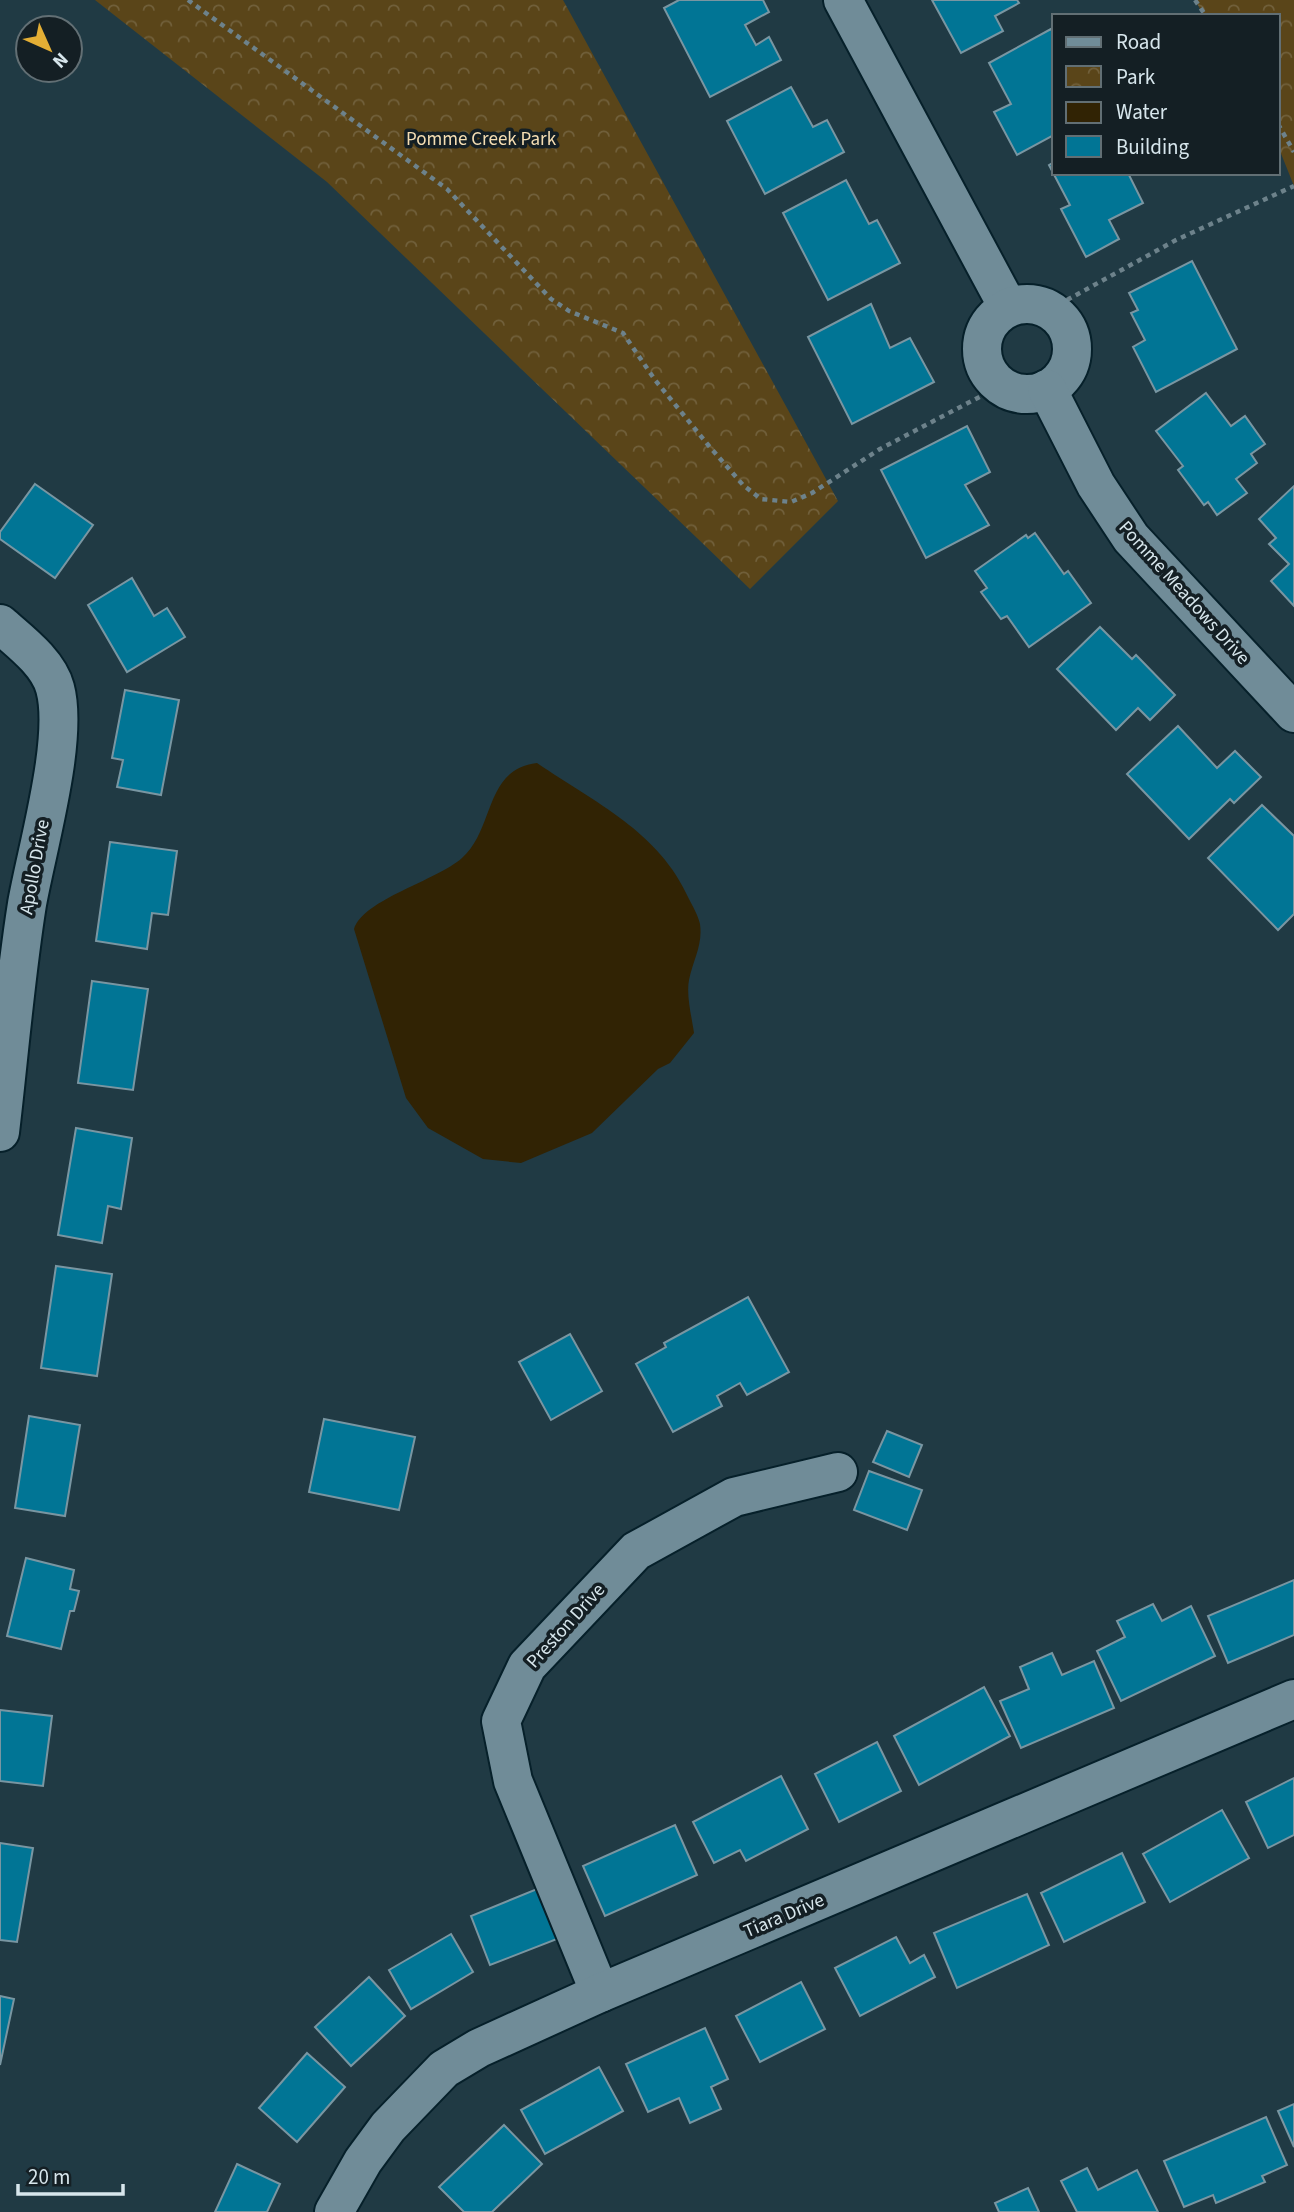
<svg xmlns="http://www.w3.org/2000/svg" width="1294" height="2212" font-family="'Source Sans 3',sans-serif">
<defs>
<pattern id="park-crowns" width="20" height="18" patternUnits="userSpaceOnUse" patternTransform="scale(1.75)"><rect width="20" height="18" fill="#5a4519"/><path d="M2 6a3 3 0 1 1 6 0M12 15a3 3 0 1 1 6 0" fill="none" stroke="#71603b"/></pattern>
</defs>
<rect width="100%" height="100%" fill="#203a44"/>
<g fill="url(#park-crowns)">
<path d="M95 0H563L838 501 750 589 327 182Z"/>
<path d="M1195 0H1294V186L1278 146V16H1204Z"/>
</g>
<path fill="#312304" d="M537 763C595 803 659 831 689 899 693 907 698 915 700 924 703 945 693 960 689 980 686 996 692 1018 694 1033L670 1063 658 1069 592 1133 521 1163 483 1159 428 1128 406 1098 354 929C364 899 436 881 462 858 495 829 484 769 537 763Z"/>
<g fill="#017595" stroke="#7996a2" stroke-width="2">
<path d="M679 0H763L769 12 745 25 756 45 769 37 781 60 710 97 664 8Z"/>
<path d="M932 0H1017L1019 3 995 16 1003 31 961 53Z"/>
<path d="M1051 29 1054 35V135L1017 155 994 112 1011 104 989 63Z"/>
<path d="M791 87 813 127 827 120 844 152 765 194 727 121Z"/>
<path d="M1054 162V173H1128L1143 203 1109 220 1119 239 1086 257 1061 209 1070 205 1049 165Z"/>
<path d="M846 180 869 224 877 220 900 263 828 300 783 213Z"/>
<path d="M1192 261 1237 349 1156 392 1133 347 1145 340 1131 313 1138 310 1129 293Z"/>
<path d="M871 304 890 348 910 338 934 382 852 424 808 337Z"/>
<path d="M1206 393 1231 426 1245 416 1265 444 1251 454 1257 463 1236 479 1247 493 1217 515 1208 502 1204 505 1178 470 1183 466 1156 431Z"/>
<path d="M967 426 990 472 965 485 989 525 926 558 881 470Z"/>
<path d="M35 484 93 525 55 578 0 539V532Z"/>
<path d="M1294 486V606L1271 581 1289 564 1269 544 1276 538 1259 519Z"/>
<path d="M1035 533 1064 574 1068 571 1091 603 1029 647 1007 616 1001 619 981 592 987 588 975 571 1026 535 1028 538Z"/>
<path d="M132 578 154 616 167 608 185 637 127 672 88 605Z"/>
<path d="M1100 627 1132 659 1136 655 1175 695 1150 720 1138 708 1116 730 1057 669Z"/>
<path d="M125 690 179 700 161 795 117 787 123 760 112 758Z"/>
<path d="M1178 726 1217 768 1235 751 1261 777 1234 803 1230 799 1189 839 1127 774Z"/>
<path d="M1262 805 1294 836V914L1278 930 1208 858Z"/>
<path d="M110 842 177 851 168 915 152 913 147 949 96 941Z"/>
<path d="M92 981 148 989 133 1090 78 1083Z"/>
<path d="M76 1128 132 1138 121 1209 108 1206 102 1243 58 1235Z"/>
<path d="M56 1266 112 1274 97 1376 41 1368Z"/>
<path d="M748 1297 789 1372 747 1395 740 1383 717 1396 722 1406 673 1432 636 1364 666 1347 664 1343Z"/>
<path d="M570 1334 602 1391 551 1420 519 1362Z"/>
<path d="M29 1416 80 1425 65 1516 15 1508Z"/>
<path d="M324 1419 415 1437 399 1510 309 1492Z"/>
<path d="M887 1431 922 1445 909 1477 873 1462Z"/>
<path d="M869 1471 922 1490 907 1530 854 1510Z"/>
<path d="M26 1558 74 1570 70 1589 79 1591 74 1611H70L61 1649 7 1636Z"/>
<path d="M1294 1580V1635L1228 1663 1208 1616Z"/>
<path d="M1153 1604 1162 1621 1191 1606 1215 1656 1121 1701 1097 1651 1125 1637 1117 1621Z"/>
<path d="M1052 1653 1062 1675 1094 1661 1114 1708 1021 1748 1000 1701 1029 1689 1020 1667Z"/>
<path d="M984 1687 1010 1736 919 1785 894 1736Z"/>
<path d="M0 1710 52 1716 43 1786 0 1781Z"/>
<path d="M877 1742 901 1791 839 1822 815 1774Z"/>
<path d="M781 1776 808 1829 746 1861 740 1850 714 1863 693 1822Z"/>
<path d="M1294 1778V1835L1268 1848 1246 1802Z"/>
<path d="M1222 1810 1249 1858 1170 1902 1143 1854Z"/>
<path d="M675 1825 697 1875 605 1916 583 1866Z"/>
<path d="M0 1843 33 1848 17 1942 0 1940Z"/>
<path d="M1122 1853 1145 1902 1064 1942 1041 1893Z"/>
<path d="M537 1889 557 1939 490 1965 471 1916Z"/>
<path d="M1027 1894 1049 1945 957 1988 934 1933Z"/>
<path d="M451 1934 473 1972 411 2009 389 1970Z"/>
<path d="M896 1937 910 1963 924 1955 935 1977 860 2016 835 1968Z"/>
<path d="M369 1977 405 2016 351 2066 315 2027Z"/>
<path d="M801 1982 825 2029 760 2062 736 2016Z"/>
<path d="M0 1996 14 1999 0 2065Z"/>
<path d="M705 2028 728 2079 711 2087 721 2109 690 2123 679 2098 648 2112 626 2064Z"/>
<path d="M307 2053 345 2087 297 2142 259 2108Z"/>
<path d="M599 2067 623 2111 545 2154 521 2110Z"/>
<path d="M1294 2104V2147L1278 2111Z"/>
<path d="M1266 2117 1287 2165 1262 2176 1265 2182 1216 2203 1213 2195 1184 2207 1164 2161Z"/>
<path d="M504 2125 542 2164 492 2212H464L439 2187Z"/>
<path d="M237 2164 280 2184 267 2212H215Z"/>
<path d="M1087 2168 1098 2190 1137 2170 1158 2212H1077L1061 2181Z"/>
<path d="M1028 2188 1039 2212H999L995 2203Z"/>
</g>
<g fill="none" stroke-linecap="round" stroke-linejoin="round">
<defs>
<g id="street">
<path d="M843 0 1008 307"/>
<circle cx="1027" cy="349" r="45"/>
<path d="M1047 389 1096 485 1131 538 1294 713"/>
<path d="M0 624C19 641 48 662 55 688 69 739 37 848 27 904 15 979 9 1056 0 1132"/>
<path d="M600 1993 513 1781 501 1721 527 1666 636 1551 734 1497 838 1472"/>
<path d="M334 2212 363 2161 388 2127 444 2069 479 2048 600 1993 1294 1699"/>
</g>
</defs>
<use href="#street" stroke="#06202a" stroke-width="42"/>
<g stroke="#6d828b" stroke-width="4.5" stroke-dasharray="5 5" stroke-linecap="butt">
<path d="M188 0 447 189 551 299 569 311 623 333 655 380 709 446 743 485 761 499 791 502 812 493 880 449 987 393"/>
<path d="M1195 0 1206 16"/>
<path d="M1278 124 1294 152"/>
<path d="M1067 300 1176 240 1294 186"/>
</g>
<use href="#street" stroke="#708c98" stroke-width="38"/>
</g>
<g text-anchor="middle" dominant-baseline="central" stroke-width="7" stroke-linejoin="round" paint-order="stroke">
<g font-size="19" fill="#f5deb3" stroke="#141f24">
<text x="481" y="139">Pomme Creek Park</text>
</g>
<g font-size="19" fill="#d7e6ec" stroke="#141f24">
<text transform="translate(1184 593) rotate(48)">Pomme Meadows Drive</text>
<text transform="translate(35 867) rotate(-80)">Apollo Drive</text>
<text transform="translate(566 1626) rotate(-48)">Preston Drive</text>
<text transform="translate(784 1916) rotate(-23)">Tiara Drive</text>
</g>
</g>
<rect x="1052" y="14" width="228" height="161" fill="#141f24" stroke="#626f74" stroke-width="2"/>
<rect x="1066" y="37" width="35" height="10" fill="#708c98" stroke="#626f74" stroke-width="2"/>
<text x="1116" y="49" font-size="21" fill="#d7e6ec">Road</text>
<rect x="1066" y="66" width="35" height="21" fill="url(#park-crowns)" stroke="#626f74" stroke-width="2"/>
<text x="1116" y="84" font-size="21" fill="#d7e6ec">Park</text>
<rect x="1066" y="102" width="35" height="21" fill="#312304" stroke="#626f74" stroke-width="2"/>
<text x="1116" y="119" font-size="21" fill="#d7e6ec">Water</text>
<rect x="1066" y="136" width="35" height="21" fill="#017595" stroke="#626f74" stroke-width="2"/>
<text x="1116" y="154" font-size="21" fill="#d7e6ec">Building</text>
<g transform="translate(49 49) rotate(135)"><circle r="33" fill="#141f24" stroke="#626f74" stroke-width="2"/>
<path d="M0-5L12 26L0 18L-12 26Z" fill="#e3ae35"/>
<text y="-10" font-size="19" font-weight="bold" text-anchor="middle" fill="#d7e6ec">N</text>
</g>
<path d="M18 2184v10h105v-10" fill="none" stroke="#d7e6ec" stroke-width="3.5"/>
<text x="28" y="2184" font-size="21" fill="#d7e6ec" stroke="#141f24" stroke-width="5" paint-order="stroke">20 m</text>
</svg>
